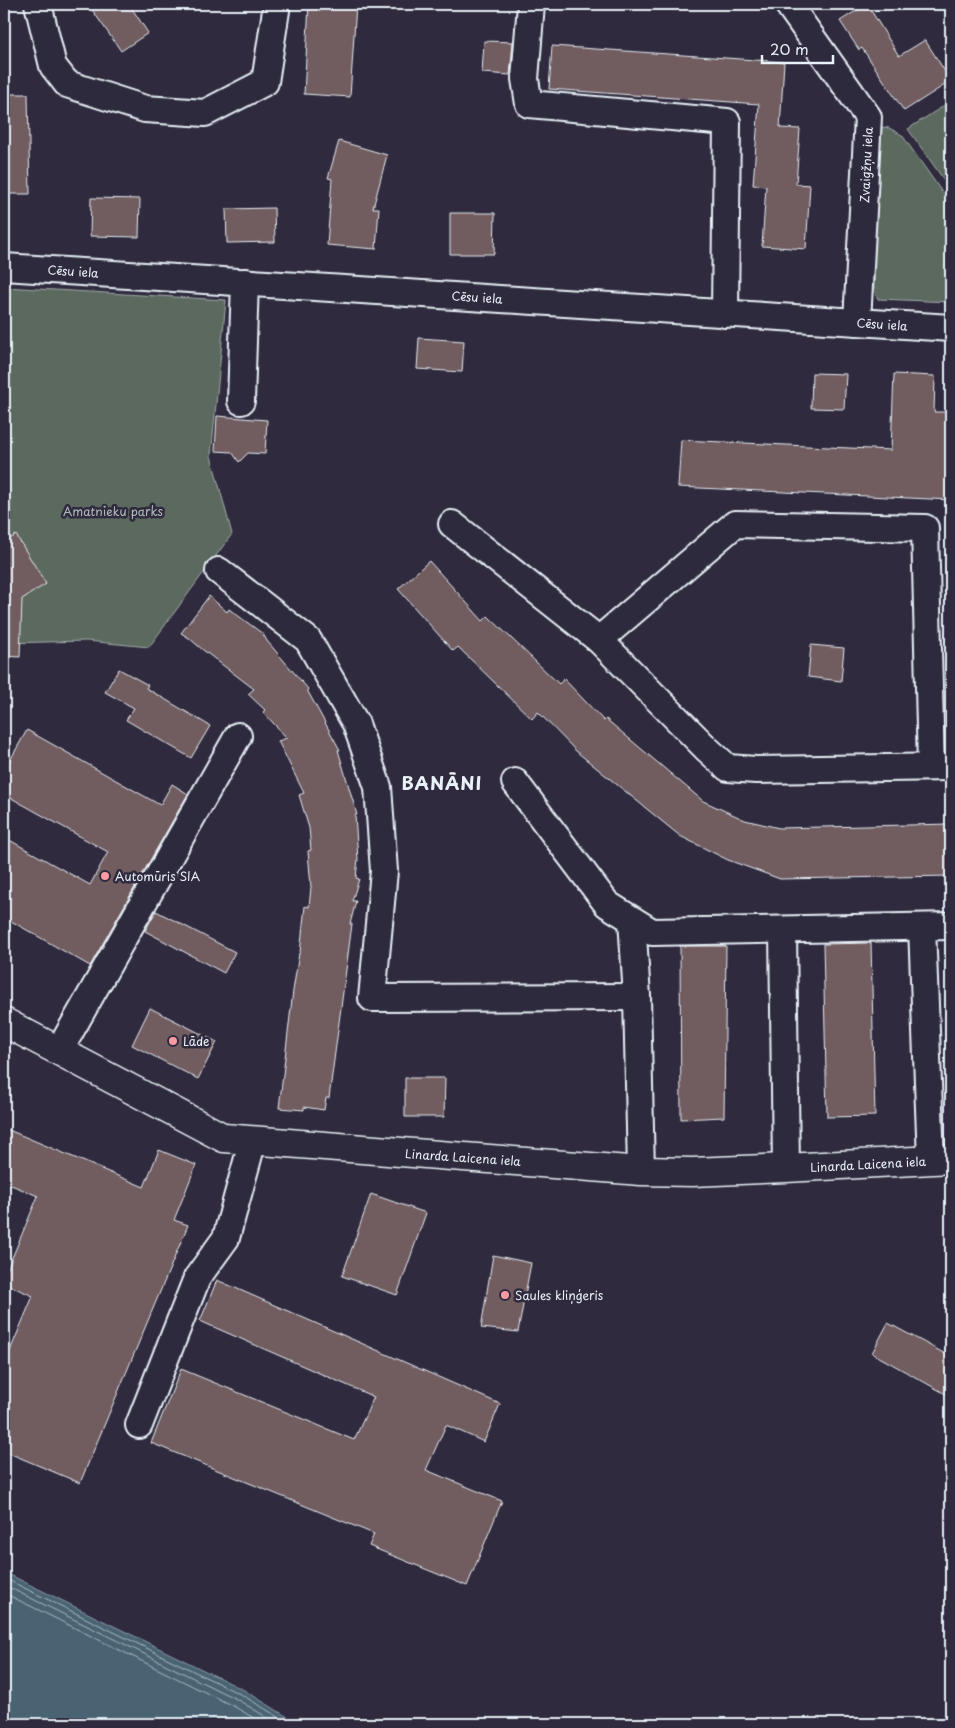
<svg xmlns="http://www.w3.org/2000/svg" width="955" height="1728" font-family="'Playpen Sans',sans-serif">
<rect width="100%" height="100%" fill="#2f2a3d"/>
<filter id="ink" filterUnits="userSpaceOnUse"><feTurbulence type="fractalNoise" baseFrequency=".02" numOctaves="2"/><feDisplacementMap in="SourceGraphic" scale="10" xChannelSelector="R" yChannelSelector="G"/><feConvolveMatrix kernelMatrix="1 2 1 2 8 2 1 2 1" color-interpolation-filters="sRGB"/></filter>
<g filter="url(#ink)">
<g fill="#5c695f" stroke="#a2adac">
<path d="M951 101V190L908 129Z"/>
<path d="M882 127 889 128 902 135 951 205V302L878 299 874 291 875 229Z"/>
<path d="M4 287 226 300 211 456 232 534 149 647 87 641 4 643Z"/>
</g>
<path fill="#4a6373" stroke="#899ca8" d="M4 1572 244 1690 299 1724H4Z"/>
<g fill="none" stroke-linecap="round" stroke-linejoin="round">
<g stroke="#a9b8c3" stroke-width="1">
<path d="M4 1578 242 1695 290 1724"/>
<path d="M4 1585 238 1700 278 1724"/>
<path d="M4 1593 235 1707 264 1724"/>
</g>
</g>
<g fill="#715b5f" stroke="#e8f1f8">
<path d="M88 4H129L148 33 121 51Z"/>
<path d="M309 4H356L350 97 304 94Z"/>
<path d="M867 4 899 56 925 40 951 81 904 111 862 48 859 50 840 21Z"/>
<path d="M484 41 513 42 510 75 482 73Z"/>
<path d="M552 46 784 62 780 128 800 129 796 184 810 185 806 249 762 246 766 186 753 185 759 104 549 89Z"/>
<path d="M4 94H28L30 194H4Z"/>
<path d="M339 141 387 155 373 208H379L376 249 327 245 332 179 328 178Z"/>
<path d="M91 198 140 199 139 237 90 236Z"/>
<path d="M274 208 275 242 227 243 226 209Z"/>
<path d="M450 213H495L494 254H450Z"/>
<path d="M419 338 464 341 462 372 417 369Z"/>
<path d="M812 373 846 374 844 409 811 408Z"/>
<path d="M894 374 935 376 934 412H951V500L678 487 681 440 891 450Z"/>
<path d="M217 416 267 420 265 454 248 453 239 462 232 452 215 451Z"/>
<path d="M16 535 46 584 22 599 20 657 4 656V543Z"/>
<path d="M429 561 483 621 488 616 559 684 564 679 604 721 606 719 703 801 745 820 779 828 951 824V876L780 879 728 860 680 836 577 752 538 712 532 719 458 647 453 651 398 589Z"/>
<path d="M209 596 227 612 229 609 263 634 267 641 308 689 307 690 340 750H338L357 815H355L358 859 356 878 359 879 352 901H356L350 924H352L347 962 329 1098H326L324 1110 304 1107V1110L279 1108 293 991 299 953H300L305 906 309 907 311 887 308 851 311 850 309 828 299 795 304 793 278 741 287 738 263 712 265 710 248 694 254 689 203 650 189 638 181 633Z"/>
<path d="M811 645 844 648 841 681 808 677Z"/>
<path d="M119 669 148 685 146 688 210 726 191 758 126 720 134 708 105 692Z"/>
<path d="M27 730 160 805 172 784 188 794 90 966 4 917V837L90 885 108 852 4 794V771Z"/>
<path d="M156 911 235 952 224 973 145 931Z"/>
<path d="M871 943 875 1116 827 1117 823 944Z"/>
<path d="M680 946H726L724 1117 681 1119Z"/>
<path d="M150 1008 217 1042 198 1079 132 1045Z"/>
<path d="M405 1078H445L444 1117H405Z"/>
<path d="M4 1128 144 1187 159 1150 196 1165 174 1220 188 1225 80 1483 4 1451V1365L33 1296 4 1283V1277L38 1196 4 1182Z"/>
<path d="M371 1194 426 1213 397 1295 342 1276Z"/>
<path d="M493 1255 531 1263 518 1332 481 1328Z"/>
<path d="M217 1280 500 1404 484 1442 446 1425 426 1470 502 1501 467 1586 369 1546 374 1534 151 1443 181 1369 354 1440 374 1397 200 1321Z"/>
<path d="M888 1323 951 1357V1397L872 1353Z"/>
</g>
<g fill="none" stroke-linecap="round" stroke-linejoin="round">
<defs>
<g id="minor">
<path d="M38 4 53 66 67 84 145 109 205 113 265 82 277 4"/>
<path d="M531 4 525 79 529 104 727 122 725 314"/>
<path d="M788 4 868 117 857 322"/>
<path d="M4 267 951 328"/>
<path d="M241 401 245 282"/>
<path d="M452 524 599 640 707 749 728 768 756 770 951 767"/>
<path d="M219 571 308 640 356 724 378 787 384 871 372 998 637 997"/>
<path d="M599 640 735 524 925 528 931 767"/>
<path d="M515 782 607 904 652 932 951 926"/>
<path d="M632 920 637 997 641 1171"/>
<path d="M922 927 931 1160"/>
<path d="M783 930 786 1168"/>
<path d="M59 1051 238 736"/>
<path d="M139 1425 197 1278 226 1238 253 1140"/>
</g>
<path id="major" d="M4 1022 224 1138 641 1171 692 1172 786 1168 951 1159"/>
</defs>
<use href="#minor" stroke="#e8f1f8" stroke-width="30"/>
<use href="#major" stroke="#e8f1f8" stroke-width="31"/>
<use href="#minor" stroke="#2f2a3d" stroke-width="26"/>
<use href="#major" stroke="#2f2a3d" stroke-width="28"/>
</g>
</g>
<g fill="#ff9aa2" stroke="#2f2a3d" stroke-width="2">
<circle cx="105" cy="876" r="5"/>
<circle cx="173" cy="1041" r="5"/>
<circle cx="505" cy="1295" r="5"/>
</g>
<g text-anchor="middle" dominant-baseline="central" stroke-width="5" stroke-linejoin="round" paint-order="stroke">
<g font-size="12" fill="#e8f1f8" stroke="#2f2a3d">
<text transform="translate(866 165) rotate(-87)">Zvaigžņu iela</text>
<text transform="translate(73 271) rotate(4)">Cēsu iela</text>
<text transform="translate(477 297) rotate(4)">Cēsu iela</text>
<text transform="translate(882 324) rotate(4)">Cēsu iela</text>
<text transform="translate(463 1157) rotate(4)">Linarda Laicena iela</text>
<text transform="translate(868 1164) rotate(-3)">Linarda Laicena iela</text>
</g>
<g font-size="12" fill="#b0bbbb" stroke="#2f2a3d">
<text x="113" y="511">Amatnieku parks</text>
</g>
<g font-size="12" fill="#e8f1f8" stroke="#2f2a3d" text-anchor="start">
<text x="115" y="876">Automūris SIA</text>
<text x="183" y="1041">Lāde</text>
<text x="515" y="1295">Saules kliņģeris</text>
</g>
<g font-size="18" font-weight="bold" letter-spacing="1" fill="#e8f1f8" stroke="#2f2a3d">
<text x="442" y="782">BANĀNI</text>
</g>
</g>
<rect width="955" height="1728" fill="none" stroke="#2f2a3d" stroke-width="20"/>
<rect x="10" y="10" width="935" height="1708" fill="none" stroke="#e8f1f8" stroke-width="2" filter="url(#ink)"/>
<path d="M762 55v8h71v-8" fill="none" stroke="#e8f1f8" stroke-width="2.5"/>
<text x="770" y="55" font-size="15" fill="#e8f1f8" stroke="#2f2a3d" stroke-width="4" paint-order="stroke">20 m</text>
</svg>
